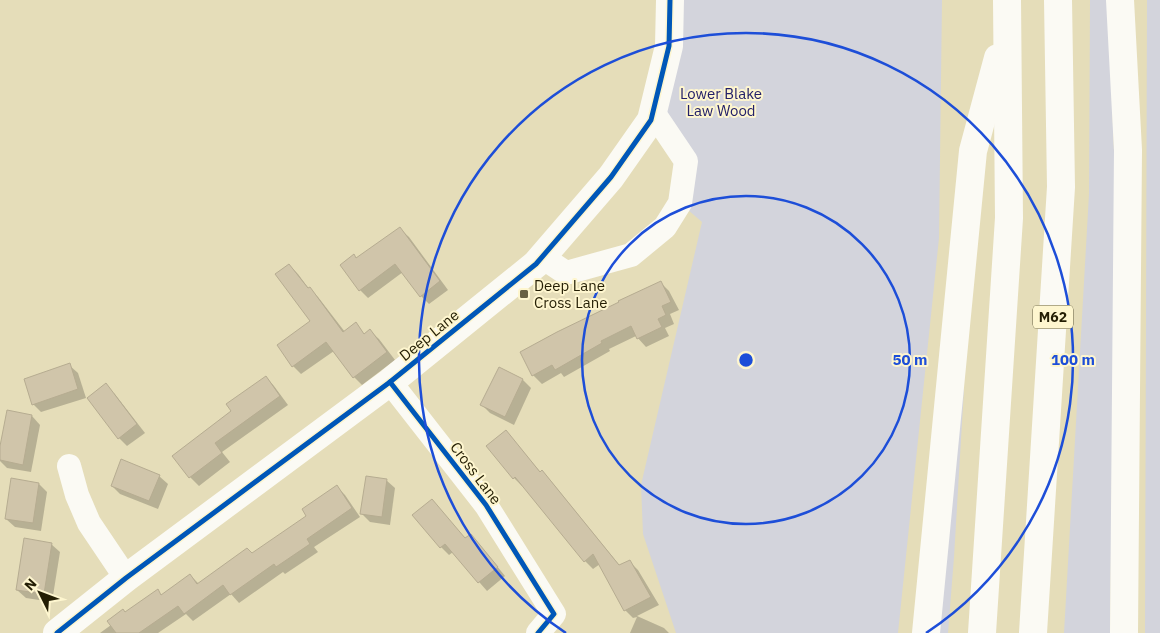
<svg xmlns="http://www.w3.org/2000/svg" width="1160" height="633" font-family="'IBM Plex Sans',sans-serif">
<rect width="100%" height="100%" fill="#e5ddb9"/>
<g fill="#d3d4dc">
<path d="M683 0H942L939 238 898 633H676L643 534 641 485 702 222 680 203 664 106Z"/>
<path d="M1090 0H1108L1114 152 1115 235 1110 633H1064L1089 194Z"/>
<path d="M1147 0H1160V633H1145Z"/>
<path d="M964 389 954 557 948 633H935L961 395Z"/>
</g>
<g fill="#0003">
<path d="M400 229 409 237 448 290 429 304 421 296 403 272 368 298 360 290 357 259Z"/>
<path d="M289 265 298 274 309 289 318 297 345 332 355 324 365 335 370 331 379 339 395 360 362 385 354 377 334 351 301 374 293 366 312 321Z"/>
<path d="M661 283 669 291 679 310 670 314 674 324 665 328 669 336 646 347 636 336 609 349 610 351 564 377 561 373 542 384 533 375Z"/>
<path d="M69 365 78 373 86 398 41 412 33 404Z"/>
<path d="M499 369 523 380 531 388 514 425 490 413 482 405Z"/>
<path d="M266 377 274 386 288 405 222 452 230 462 199 486 190 477 174 456 232 411Z"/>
<path d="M114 393 145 433 127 446 119 438Z"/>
<path d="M32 416 40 425 31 472 7 468 0 461V453Z"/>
<path d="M506 431 541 473 542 472 550 480 620 566 629 561 638 570 659 605 637 616 664 628 669 633H630L637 617 633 618 625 610 600 564 593 569 585 561 523 485 522 486 514 478Z"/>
<path d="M159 476 168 484 158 509 120 494 112 486Z"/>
<path d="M386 480 395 488 390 525 370 522 362 514Z"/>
<path d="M39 484 47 492 41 531 15 527 6 519Z"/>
<path d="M337 487 345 495 360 517 314 547 318 552 285 574 283 572 239 603 231 594 193 621 186 614 158 633H100L158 591 162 596 190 575 199 584 252 554 308 516Z"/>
<path d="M432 500 466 540 479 544 505 576 487 591 453 552 449 555 441 547Z"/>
<path d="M51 544 60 552 52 602 26 598 17 590Z"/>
</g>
<g fill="#d0c5aa" stroke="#b6ac91">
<path d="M400 227 440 281 420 297 395 264 359 291 340 265 354 254 356 258Z"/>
<path d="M289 264 308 288 310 287 343 332 356 322 364 334 370 329 387 352 353 378 326 342 292 367 277 345 310 321 275 274Z"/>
<path d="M661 281 671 302 662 306 666 315 658 319 662 327 637 339 631 326 601 341 602 343 555 370 552 365 532 376 520 352 557 332 619 302 618 301Z"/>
<path d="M70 363 78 389 32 405 24 379Z"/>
<path d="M499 367 523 379 505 417 480 405Z"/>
<path d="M266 376 280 396 215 443 222 453 189 478 172 456 231 411 226 404Z"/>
<path d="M106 383 137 424 118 439 87 398Z"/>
<path d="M7 410 32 415 23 465 0 460V446Z"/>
<path d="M506 430 540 472 542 470 619 565 630 560 651 597 624 611 593 554 584 562 515 477 513 479 486 446Z"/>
<path d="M121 459 160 475 149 501 111 486Z"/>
<path d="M366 476 387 479 382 517 360 514Z"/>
<path d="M11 478 39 483 33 523 5 519Z"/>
<path d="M337 485 352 508 307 539 310 544 276 567 274 564 230 595 223 585 184 614 178 606 139 633H116L107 621 123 609 125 612 158 589 161 595 190 574 197 584 247 548 252 553 306 516 302 509Z"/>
<path d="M432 499 465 538 471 534 498 567 478 583 445 544 440 548 412 515Z"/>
<path d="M24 538 52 543 44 594 16 590Z"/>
</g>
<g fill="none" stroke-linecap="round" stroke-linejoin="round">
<g stroke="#fbfaf4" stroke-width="24">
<path d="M542 257 566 273 631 255 665 227 680 203 686 161 653 112"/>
<path d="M390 382 486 505 554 614 538 633"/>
<path d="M69 466 77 495 89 523 126 578"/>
</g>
<path stroke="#fbfaf4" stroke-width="28" d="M57 633 126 578 390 382 536 264 611 177 651 120 669 46 670 0"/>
<g stroke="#fbfaf4" stroke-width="28">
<path d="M1120 0 1128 150 1124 633"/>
<path d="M926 633 973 151 998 58"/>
<path d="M982 633 1009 218 1007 0"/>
<path d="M1033 633 1061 187 1058 0"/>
</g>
<defs>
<g id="cycleway">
<path d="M390 382 486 505 554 614 538 633"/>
<path d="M57 633 126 578 390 382 536 264 611 177 651 120 669 46 670 0"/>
</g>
</defs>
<use href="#cycleway" stroke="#fef6cf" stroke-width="8"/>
<use href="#cycleway" stroke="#0057b8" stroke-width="5"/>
</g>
<g fill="none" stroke="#1d4ed8" stroke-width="2.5">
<circle cx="746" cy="360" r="164"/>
<path d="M566 633A327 327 0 1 1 926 633"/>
</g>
<rect fill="#686143" stroke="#fef6cf" stroke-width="2" x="519" y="289" width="10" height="10" rx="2.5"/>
<g text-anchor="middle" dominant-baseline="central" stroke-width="4" stroke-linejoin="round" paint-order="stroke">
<rect fill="#fef6cf" stroke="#655f41" stroke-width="1" x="1033" y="305.5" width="40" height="23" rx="4"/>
<g font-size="14" font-weight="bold" fill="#241e04">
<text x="1053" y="317">M62</text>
</g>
<g font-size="15" fill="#232069" stroke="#fef6cf">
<text x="721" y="93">Lower Blake<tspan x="721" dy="17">Law Wood</tspan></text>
</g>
<g font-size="15" fill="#241e04" stroke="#fef6cf" text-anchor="start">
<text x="534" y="285">Deep Lane<tspan x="534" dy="17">Cross Lane</tspan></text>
</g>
<g font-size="15" fill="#241e04" stroke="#fef6cf">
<text transform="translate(429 335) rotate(-39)">Deep Lane</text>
<text transform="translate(476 473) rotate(53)">Cross Lane</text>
</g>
</g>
<circle cx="746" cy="360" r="8" fill="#1d4ed8" stroke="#fef6cf" stroke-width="2.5"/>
<g font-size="15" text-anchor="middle" font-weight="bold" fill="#1d4ed8" stroke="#fef6cf" stroke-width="4" stroke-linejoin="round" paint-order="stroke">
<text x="910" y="365">50 m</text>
<text x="1073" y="365">100 m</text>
</g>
<g transform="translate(40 593) rotate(312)" stroke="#fef6cf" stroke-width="4" paint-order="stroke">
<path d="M0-4L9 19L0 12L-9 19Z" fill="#241e04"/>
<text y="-8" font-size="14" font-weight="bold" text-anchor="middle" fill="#241e04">N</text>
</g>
</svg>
